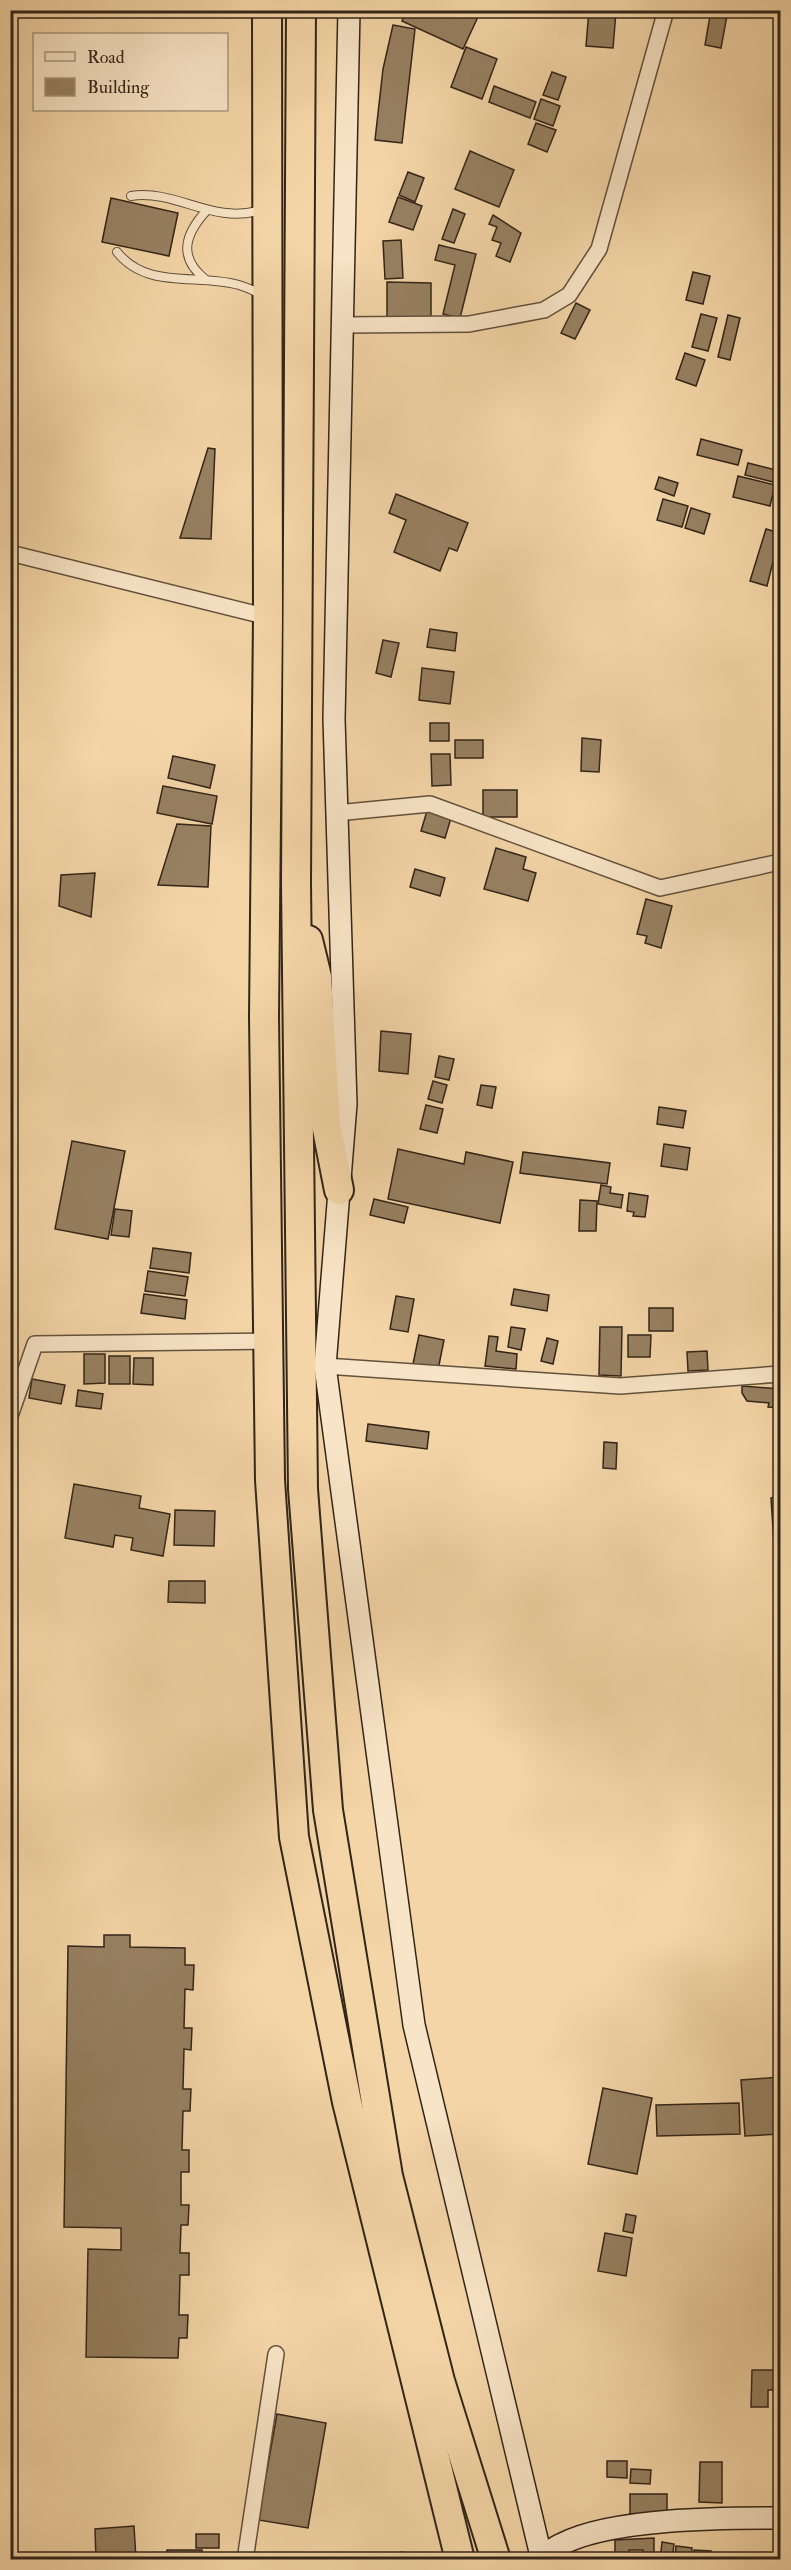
<svg xmlns="http://www.w3.org/2000/svg" width="791" height="2570" font-family="'IM FELL Double Pica',serif">
<rect width="100%" height="100%" fill="#f4d5a7"/>
<filter id="stains"><feTurbulence type="fractalNoise" baseFrequency=".00333" numOctaves="4"/><feColorMatrix values="0 0 0 0 .2 0 0 0 0 .09 0 0 0 0 .02 0 0 0 .5 -.17"/></filter>
<radialGradient id="worn" r=".72"><stop offset=".6" stop-color="#630" stop-opacity="0"/><stop offset="1" stop-color="#630" stop-opacity=".3"/></radialGradient>
<g fill="#978162" stroke="#322518" stroke-width="1.5">
<path d="M406 10H475L477 19 463 49 402 21Z"/>
<path d="M589 10 616 12 613 48 586 46Z"/>
<path d="M711 10H728L721 48 705 45Z"/>
<path d="M393 25 415 29 402 143 375 140 383 69Z"/>
<path d="M466 47 497 59 482 99 451 87Z"/>
<path d="M552 72 566 77 558 100 543 95Z"/>
<path d="M494 86 536 102 530 118 489 102Z"/>
<path d="M541 99 560 106 553 126 534 119Z"/>
<path d="M536 123 556 130 547 152 528 144Z"/>
<path d="M470 151 514 170 499 207 455 189Z"/>
<path d="M408 172 424 178 415 202 399 195Z"/>
<path d="M398 197 422 206 413 230 389 222Z"/>
<path d="M111 198 178 213 169 256 102 242Z"/>
<path d="M453 209 465 214 454 243 442 239Z"/>
<path d="M493 215 521 233 510 262 496 256 501 243 492 240 497 227 489 224Z"/>
<path d="M401 240 403 278 385 279 383 241Z"/>
<path d="M439 245 476 254 460 318 443 314 455 265 435 260Z"/>
<path d="M693 272 710 276 703 304 686 300Z"/>
<path d="M387 282 431 283V320H387Z"/>
<path d="M576 303 590 310 575 339 561 333Z"/>
<path d="M701 314 717 318 708 351 692 347Z"/>
<path d="M728 315 740 318 730 360 718 357Z"/>
<path d="M685 353 705 360 696 386 676 379Z"/>
<path d="M701 439 742 450 738 465 697 455Z"/>
<path d="M208 448 215 449 211 539 180 538Z"/>
<path d="M748 463 780 471 777 483 745 475Z"/>
<path d="M738 476 775 485 770 506 733 497Z"/>
<path d="M659 477 678 483 674 496 655 489Z"/>
<path d="M396 494 468 523 457 551 449 548 440 571 394 552 406 520 389 513Z"/>
<path d="M663 499 688 506 682 527 657 520Z"/>
<path d="M691 508 710 514 704 534 685 528Z"/>
<path d="M766 529 780 533 767 586 750 581Z"/>
<path d="M430 629 457 633 455 651 427 647Z"/>
<path d="M383 640 399 643 391 677 376 673Z"/>
<path d="M422 668 454 672 450 704 419 700Z"/>
<rect x="430" y="723" width="19" height="18"/>
<path d="M582 738 601 740 599 772 581 771Z"/>
<rect x="455" y="740" width="28" height="18"/>
<path d="M431 754H450L451 785 432 786Z"/>
<path d="M173 756 215 765 210 788 168 778Z"/>
<path d="M163 786 217 796 212 824 157 813Z"/>
<rect x="483" y="790" width="34" height="27"/>
<path d="M427 811 451 818 445 838 421 831Z"/>
<path d="M177 824 211 826 208 887 158 885Z"/>
<path d="M496 848 526 857 523 869 536 873 528 901 484 889Z"/>
<path d="M415 869 445 878 440 896 410 887Z"/>
<path d="M95 873 91 917 59 906 61 875Z"/>
<path d="M646 899 672 906 661 948 645 943 647 936 637 934Z"/>
<path d="M381 1031 411 1034 408 1074 379 1071Z"/>
<path d="M439 1056 454 1059 449 1080 435 1077Z"/>
<path d="M433 1081 447 1085 442 1103 428 1099Z"/>
<path d="M481 1085 496 1087 492 1108 477 1105Z"/>
<path d="M426 1105 443 1109 437 1133 420 1129Z"/>
<path d="M659 1107 686 1111 683 1128 657 1124Z"/>
<path d="M72 1141 125 1151 108 1239 55 1229Z"/>
<path d="M664 1144 690 1148 687 1170 661 1166Z"/>
<path d="M398 1149 464 1164 466 1152 513 1162 500 1223 388 1199Z"/>
<path d="M523 1152 610 1163 607 1184 520 1173Z"/>
<path d="M601 1185 611 1187 610 1193 623 1195 621 1208 598 1204Z"/>
<path d="M629 1193 648 1196 645 1217 633 1216 634 1212 627 1211Z"/>
<path d="M374 1199 408 1207 404 1223 370 1215Z"/>
<path d="M580 1200 597 1201 596 1231H579Z"/>
<path d="M115 1209 132 1211 129 1237 111 1235Z"/>
<path d="M153 1248 191 1253 189 1273 150 1268Z"/>
<path d="M148 1271 188 1277 185 1296 145 1291Z"/>
<path d="M514 1289 549 1295 547 1311 511 1305Z"/>
<path d="M144 1294 187 1300 185 1319 141 1313Z"/>
<path d="M396 1296 414 1299 408 1332 390 1329Z"/>
<rect x="649" y="1308" width="24" height="23"/>
<path d="M511 1327 525 1329 521 1350 508 1347Z"/>
<path d="M600 1327H622L621 1376 599 1375Z"/>
<path d="M419 1335 444 1340 438 1370 413 1364Z"/>
<path d="M628 1335H651L650 1357H628Z"/>
<path d="M489 1336 498 1337 496 1351 517 1354 516 1369 485 1366Z"/>
<path d="M547 1338 558 1341 553 1364 541 1361Z"/>
<path d="M707 1351 708 1370 688 1371 687 1352Z"/>
<path d="M84 1354H105V1383L84 1384Z"/>
<rect x="109" y="1356" width="21" height="28"/>
<path d="M134 1358H153V1385L133 1384Z"/>
<path d="M32 1379 65 1385 61 1404 29 1398Z"/>
<path d="M742 1386 780 1389V1408L768 1407 769 1403 747 1401 742 1393Z"/>
<path d="M78 1390 103 1394 101 1409 76 1406Z"/>
<path d="M368 1424 429 1432 427 1449 366 1441Z"/>
<path d="M604 1442 617 1443 616 1469 603 1468Z"/>
<path d="M74 1484 141 1496 139 1508 170 1514 163 1556 131 1550 133 1538 115 1535 113 1547 65 1538Z"/>
<path d="M780 1497V1575H776L771 1498Z"/>
<path d="M175 1510 215 1511 214 1546 174 1545Z"/>
<path d="M169 1581H205V1603L168 1602Z"/>
<path d="M104 1935H130V1947L185 1948V1965H194L193 1990 185 1989 184 2028H192L191 2050 184 2049 183 2089H191L190 2111H183L182 2150H189V2172H181V2205H189L188 2225H181L180 2253H189V2275H180L179 2315H188L187 2338H179L178 2358 86 2357 88 2249 121 2250V2228L64 2227 68 1946 104 1947Z"/>
<path d="M780 2077V2134L745 2136 741 2080Z"/>
<path d="M603 2088 652 2098 637 2174 588 2164Z"/>
<path d="M739 2103 740 2134 657 2136 656 2105Z"/>
<path d="M626 2214 636 2216 633 2233 623 2231Z"/>
<path d="M605 2233 632 2238 626 2276 598 2271Z"/>
<path d="M752 2370H774V2390H768V2407H751Z"/>
<path d="M277 2414 326 2423 308 2528 258 2520Z"/>
<path d="M607 2461H627V2478L607 2477Z"/>
<path d="M700 2462H722V2503L699 2502Z"/>
<path d="M631 2469 651 2470 650 2484 630 2483Z"/>
<rect x="630" y="2494" width="37" height="20"/>
<path d="M134 2526 136 2559 96 2560 95 2529Z"/>
<rect x="196" y="2534" width="23" height="14"/>
<path d="M654 2538V2560H644L643 2550H629V2560H615V2540Z"/>
<path d="M662 2542 674 2544 672 2560H660Z"/>
<path d="M676 2546 692 2548 691 2560H675Z"/>
<path d="M167 2550H202V2560H166Z"/>
<path d="M694 2550 711 2551 710 2560H694Z"/>
<path d="M403 2552 404 2560H358Z"/>
</g>
<g fill="none" stroke-linecap="round" stroke-linejoin="round">
<defs>
<g id="lane">
<path d="M131 196C177 189 212 225 261 210"/>
<path d="M117 252C147 290 197 273 239 285 246 287 254 291 261 294"/>
<path d="M206 280C177 257 185 234 207 210"/>
</g>
<g id="street">
<path d="M342 325 469 324 544 310 569 295 599 249 666 10"/>
<path d="M10 553 268 617"/>
<path d="M336 813 430 804 660 888 780 862"/>
<path d="M325 1366 620 1386 780 1374"/>
<path d="M10 1416 35 1344 268 1341"/>
<path d="M245 2560 276 2354"/>
</g>
<g id="secondary">
<path d="M349 10 334 719 346 1104 325 1366 414 2025 542 2560"/>
<path d="M539 2560C546 2554 554 2547 562 2544 613 2518 722 2518 780 2518"/>
</g>
<g id="highway">
<path d="M267 10 268 617 264 1017 270 1480 294 1837 347 2102 460 2560"/>
<path d="M301 10 296 883 303 1489 328 1810 388 2176 440 2381 496 2560"/>
<path d="M308 940 317 977 326 1124 339 1190"/>
</g>
</defs>
<use href="#lane" stroke="#62513c" stroke-width="10"/>
<use href="#street" stroke="#62513c" stroke-width="18"/>
<use href="#secondary" stroke="#322518" stroke-width="24"/>
<use href="#highway" stroke="#322518" stroke-width="32"/>
<use href="#lane" stroke="#f8e4c6" stroke-width="8"/>
<use href="#street" stroke="#f8e4c6" stroke-width="15"/>
<use href="#secondary" stroke="#f8e4c6" stroke-width="21"/>
<use href="#highway" stroke="#f4d5a7" stroke-width="28"/>
</g>
<rect width="791" height="2570" fill="none" stroke="#f4d5a7" stroke-width="36"/>
<rect x="12" y="12" width="767" height="2546" fill="none" stroke="#322518" stroke-width="3"/>
<rect x="18" y="18" width="755" height="2534" fill="none" stroke="#322518" stroke-width="1.5"/>
<rect x="33" y="33" width="195" height="78" fill="#f8e4c6" stroke="#a99880" stroke-width="1.5"/>
<rect x="45" y="52" width="30" height="9" fill="#f8e4c6" stroke="#a99880" stroke-width="1.5"/>
<text x="87" y="63" font-size="18" fill="#322518">Road</text>
<rect x="45" y="78" width="30" height="18" fill="#978162" stroke="#a99880" stroke-width="1.5"/>
<text x="87" y="93" font-size="18" fill="#322518">Building</text>
<rect width="100%" height="100%" filter="url(#stains)"/>
<rect width="100%" height="100%" fill="url(#worn)"/>
</svg>
